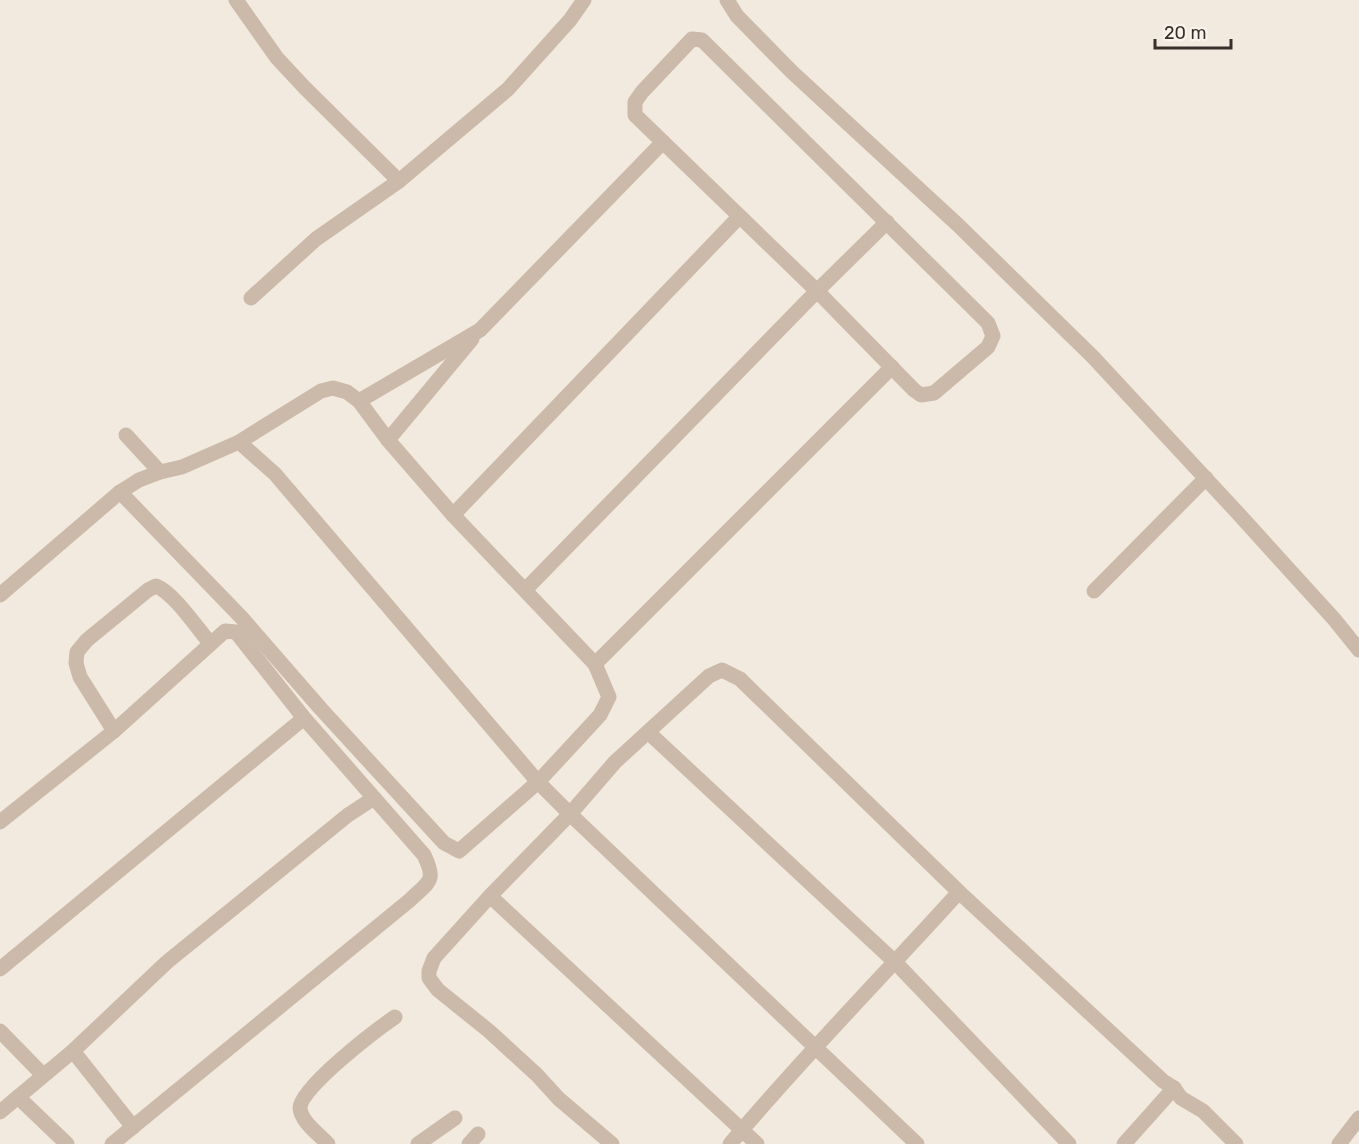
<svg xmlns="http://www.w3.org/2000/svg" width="1359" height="1144" font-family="Rubik,sans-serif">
<rect width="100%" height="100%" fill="#f2eade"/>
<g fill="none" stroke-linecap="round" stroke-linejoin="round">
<g stroke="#cbbaaa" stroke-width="15">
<path d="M236 0 277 58 305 88 399 181"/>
<path d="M727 0 737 16 792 72 958 225 1093 357 1235 510 1334 619 1359 650"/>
<path d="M692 39 702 40 988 323 993 336 988 347 934 393 921 395 914 390 817 291 635 115V102L642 92Z"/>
<path d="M251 298 316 239 399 181 508 89 570 20 584 0"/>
<path d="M359 401 480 330 663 142"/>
<path d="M126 435 160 472"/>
<path d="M388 440 472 339"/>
<path d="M120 492 241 617 321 709 444 843 459 851 538 782 600 715 609 697 595 664 453 515 388 440 359 401 347 392 333 388 321 391 239 442"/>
<path d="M453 515 739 217"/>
<path d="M526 589 817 291 887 222"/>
<path d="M1094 591 1206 478"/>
<path d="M0 595 120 492 139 480 160 472 182 467 239 442 275 474 538 782 570 814 917 1144"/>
<path d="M595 664 892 367"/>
<path d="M114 731 80 677 76 663 77 652 87 640 148 590 156 586C174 593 197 628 210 643"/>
<path d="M648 732 895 962 1069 1144"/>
<path d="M0 822 114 731 225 631 236 632 304 718 424 855C437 882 429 881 410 900L112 1144"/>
<path d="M490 896 757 1144"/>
<path d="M0 969 304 718"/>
<path d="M0 1031 43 1075"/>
<path d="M73 1051 133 1127"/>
<path d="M1174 1088 1181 1098 1203 1111 1236 1144"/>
<path d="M18 1097 67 1144"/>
<path d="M0 1112 73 1051 167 962 348 815 374 798"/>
<path d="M328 1144C320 1135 301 1122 300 1108 300 1088 376 1030 395 1017"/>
<path d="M418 1144 455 1118"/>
<path d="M469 1144 478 1134"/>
<path d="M612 1144 559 1099 537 1075 489 1031 438 990 429 978V971L434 958 490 896 570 814 615 762 709 676 722 670 740 679 959 892 1163 1081 1174 1088 1124 1144"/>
<path d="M730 1144C803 1057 883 976 959 892"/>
<path d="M1339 1144 1359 1118"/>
</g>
</g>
<path d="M1155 39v9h76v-9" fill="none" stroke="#382f2a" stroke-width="3"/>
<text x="1164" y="39" font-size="18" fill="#382f2a" stroke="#faf3eb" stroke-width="4.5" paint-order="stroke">20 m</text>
</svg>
